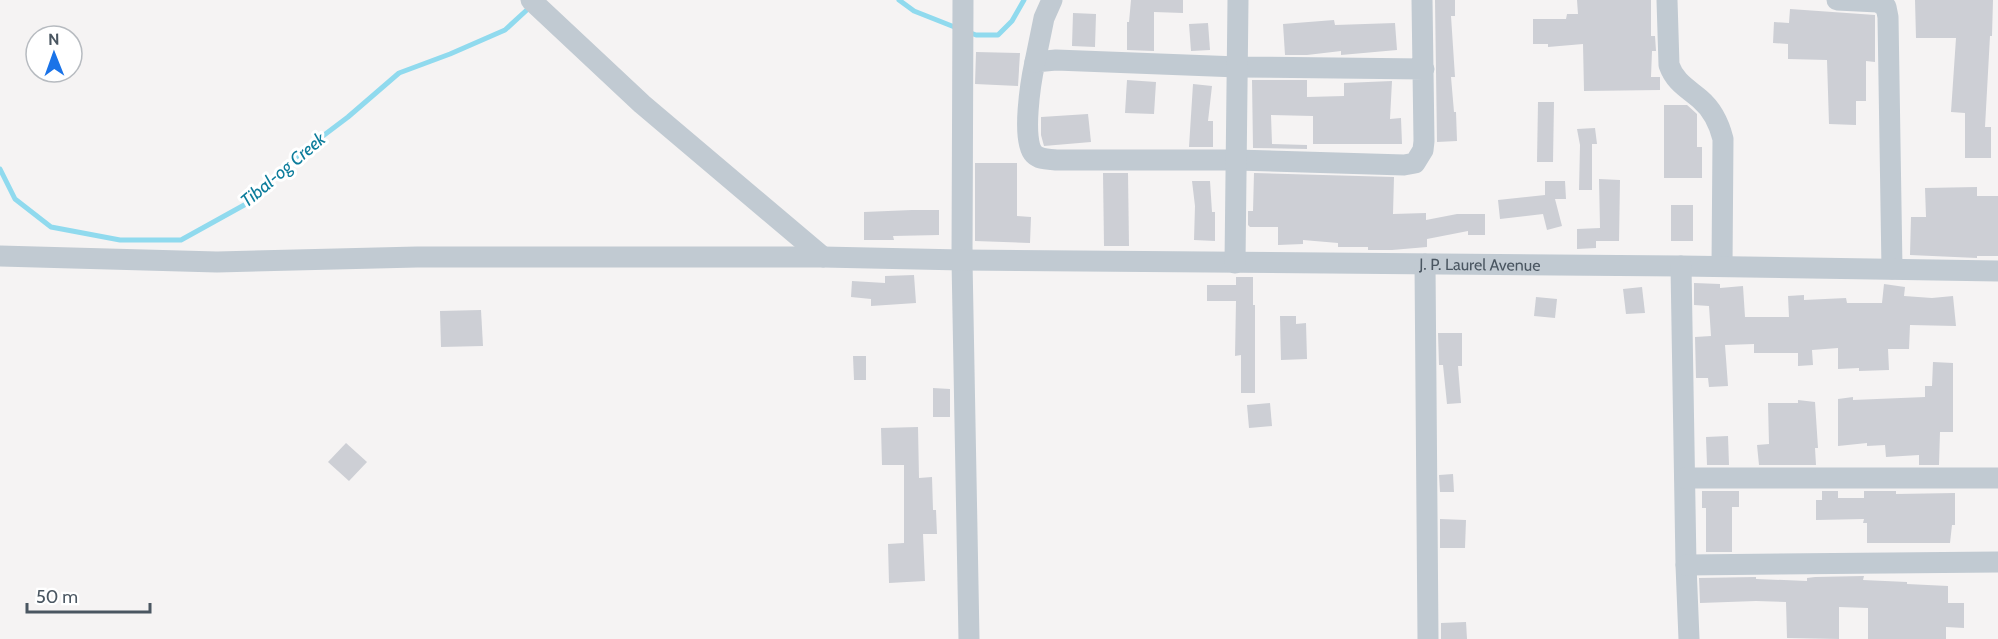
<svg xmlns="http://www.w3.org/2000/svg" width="1998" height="639" font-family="Cabin,sans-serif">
<rect width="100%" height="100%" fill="#f5f3f3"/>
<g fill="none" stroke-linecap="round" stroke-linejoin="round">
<g stroke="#90daee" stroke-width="5">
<path d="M899 0 914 11 957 28"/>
<path d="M968 32 976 35H998L1012 21 1024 0"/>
<path d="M0 169 15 199 51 227 120 240H181L246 204 303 151 348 117 399 73 450 54 505 30 529 8"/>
</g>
</g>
<g fill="#cdcfd5">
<path d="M1131 0H1183V13L1154 12V51L1127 50V22H1129Z"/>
<path d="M1435 0H1455V16H1451L1455 77H1451L1454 112H1456L1457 141 1437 142Z"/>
<path d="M1577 0H1651V36H1655L1656 51H1652L1651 77H1660V90L1584 91 1583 44 1548 47V44H1533V19H1566L1567 14H1578Z"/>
<path d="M1915 0H1993L1992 36H1990L1985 127H1991V158H1965V113L1951 112 1956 38H1916Z"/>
<path d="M1790 9 1875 15V62L1866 61V101H1856V125L1829 124 1827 60 1788 59V44L1773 43 1774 22 1789 23Z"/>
<path d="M1073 13 1096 14 1095 47 1072 46Z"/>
<path d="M1334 20 1335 25 1395 23 1397 50 1341 55V51L1307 55H1285L1283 24Z"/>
<path d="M1208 23 1210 50 1191 51 1189 24Z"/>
<path d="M976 52 1020 53 1018 86 975 84Z"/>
<path d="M1127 80 1156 82 1154 114 1125 113Z"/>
<path d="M1252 80H1307V97L1344 96V83L1392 81 1390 119 1401 118 1402 144H1313V116L1271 115 1272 144 1307 145V149L1253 148Z"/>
<path d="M1193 84 1212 86 1208 121H1213V147H1189Z"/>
<path d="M1538 102H1554L1553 162H1537Z"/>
<path d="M1664 105H1687L1697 114V147H1702V178H1664Z"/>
<path d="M1088 114 1091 142 1044 146 1041 135V117Z"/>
<path d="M1595 128 1597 144H1592V190H1579L1580 145 1577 129Z"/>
<path d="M975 163H1017V216L1031 217 1030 243 975 241Z"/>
<path d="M1103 173H1128L1129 246H1104Z"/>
<path d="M1254 173 1394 177 1393 214 1426 213V220L1457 214H1485V235H1468V231L1427 239V247L1392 250H1368V247H1338V243L1303 240V244L1278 245V227H1250L1248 225V211H1253Z"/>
<path d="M1599 179 1620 180 1619 241H1596V248L1577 249V229L1600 228Z"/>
<path d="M1192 181H1210L1212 212H1215V241L1194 240 1195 206Z"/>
<path d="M1545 181H1565L1566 199H1555L1562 226 1547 230 1543 214 1500 219 1498 200 1545 195Z"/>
<path d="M1977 187V196H1998V256H1977V258L1910 255 1911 217H1926L1925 188Z"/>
<rect x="1671" y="205" width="22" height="36"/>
<path d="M912 210H939V235L893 236 894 240H864V212Z"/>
<path d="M914 275 916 303 871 306V299L851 297 852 281 885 283V276Z"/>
<path d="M1236 277H1253V305H1255V393H1241V355L1235 356 1236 301H1207V285H1236Z"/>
<path d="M1694 283 1720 284V288L1743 286 1745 317H1789L1788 296 1804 295V300L1846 298 1847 303H1882L1884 284 1905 287 1904 296 1932 298 1953 296 1956 326 1910 325 1909 349H1888L1889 370 1859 371V368L1838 369V348L1812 350 1813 365 1798 366V353H1754V344L1725 345 1728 386 1709 387 1708 378H1696L1695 337 1711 336 1709 306 1694 305Z"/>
<path d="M1642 287 1645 313 1626 314 1623 289Z"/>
<path d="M1536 297 1557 299 1555 318 1534 316Z"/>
<path d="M481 310 483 346 441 347 440 311Z"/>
<path d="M1280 316H1296V324L1306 323 1307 359 1281 360Z"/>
<path d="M1438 333H1462V366H1458L1461 403 1447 404 1443 365H1439Z"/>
<path d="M853 356H866V380H854Z"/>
<path d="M1933 362 1953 363V432H1940L1939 465H1919V455L1886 457 1885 445 1867 446V443L1838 446V399L1853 397V400L1925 397V386H1932Z"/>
<path d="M933 388 950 389V417H933Z"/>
<path d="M1798 400 1815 402 1818 448H1815L1816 465H1759L1757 445 1769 444 1768 403H1798Z"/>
<path d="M1270 403 1272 426 1249 428 1247 405Z"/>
<path d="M918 427 919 478 932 477 933 510H936L937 534H923L925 581 889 583 888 544 904 543V465H882L881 428Z"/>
<path d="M1728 436 1729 465H1707L1706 437Z"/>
<path d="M346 443 367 462 349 481 328 462Z"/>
<path d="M1453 474 1454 492H1440L1439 475Z"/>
<path d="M1702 491H1739V507H1732V552H1706V508H1702Z"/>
<path d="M1822 491H1838V498H1864V491H1896V494L1955 493V525H1952L1950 543H1867V523H1863L1864 519 1816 520V500H1822Z"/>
<path d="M1440 519 1466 520 1465 548H1440Z"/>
<path d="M1864 576 1863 580 1907 582V584L1948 586V603H1964V628L1946 627V639H1868V608L1839 607V639L1787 638 1786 602 1756 601 1700 603 1699 578 1756 577V579L1807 581V578L1815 577Z"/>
<path d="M1466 622 1467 639H1441V623Z"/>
</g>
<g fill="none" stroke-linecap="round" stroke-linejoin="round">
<g stroke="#c1cad2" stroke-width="21">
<path d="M531 0 642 104 823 257"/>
<path d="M963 0 962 260 969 639"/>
<path d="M1422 0 1424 141 1423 150 1415 163 1404 165 1236 160H1056C1048 159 1040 160 1034 154 1021 141 1031 80 1035 62L1056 60 1238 67 1424 69"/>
<path d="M1667 0 1669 65C1675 82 1687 88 1700 99 1713 110 1719 123 1723 139L1722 266"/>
<path d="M1837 0 1878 2 1886 7 1888 17 1892 269"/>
<path d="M1035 62 1044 18 1052 0"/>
<path id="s1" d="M0 256 217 262 417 257H823L962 260 1681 266 1998 271"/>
<path d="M1235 263 1238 0"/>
<path d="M1425 264 1428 639"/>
<path d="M1681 266 1686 565 1689 639"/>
<path d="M1685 478H1998"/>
<path d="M1686 565 1998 562"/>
</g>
</g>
<g text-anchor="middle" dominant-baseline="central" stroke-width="6" stroke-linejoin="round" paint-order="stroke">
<g font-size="16" fill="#4a5661" stroke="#fff">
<text stroke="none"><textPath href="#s1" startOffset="1480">J. P. Laurel Avenue</textPath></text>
</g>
<g font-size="18" font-style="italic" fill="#0c7c9b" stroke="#fff">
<text transform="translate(283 170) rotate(-40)">Tibal-og Creek</text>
</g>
</g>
<g transform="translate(54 54) rotate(359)"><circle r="28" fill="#ffffff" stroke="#b7bbc0" stroke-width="1.5"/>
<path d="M0-4.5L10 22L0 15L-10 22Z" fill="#1a73e8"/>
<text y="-9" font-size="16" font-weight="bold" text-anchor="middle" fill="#4a5661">N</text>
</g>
<path d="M27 603v9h123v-9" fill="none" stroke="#4a5661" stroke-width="3"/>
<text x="36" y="603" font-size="18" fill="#4a5661" stroke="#ffffff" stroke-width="4.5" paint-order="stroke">50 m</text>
</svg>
